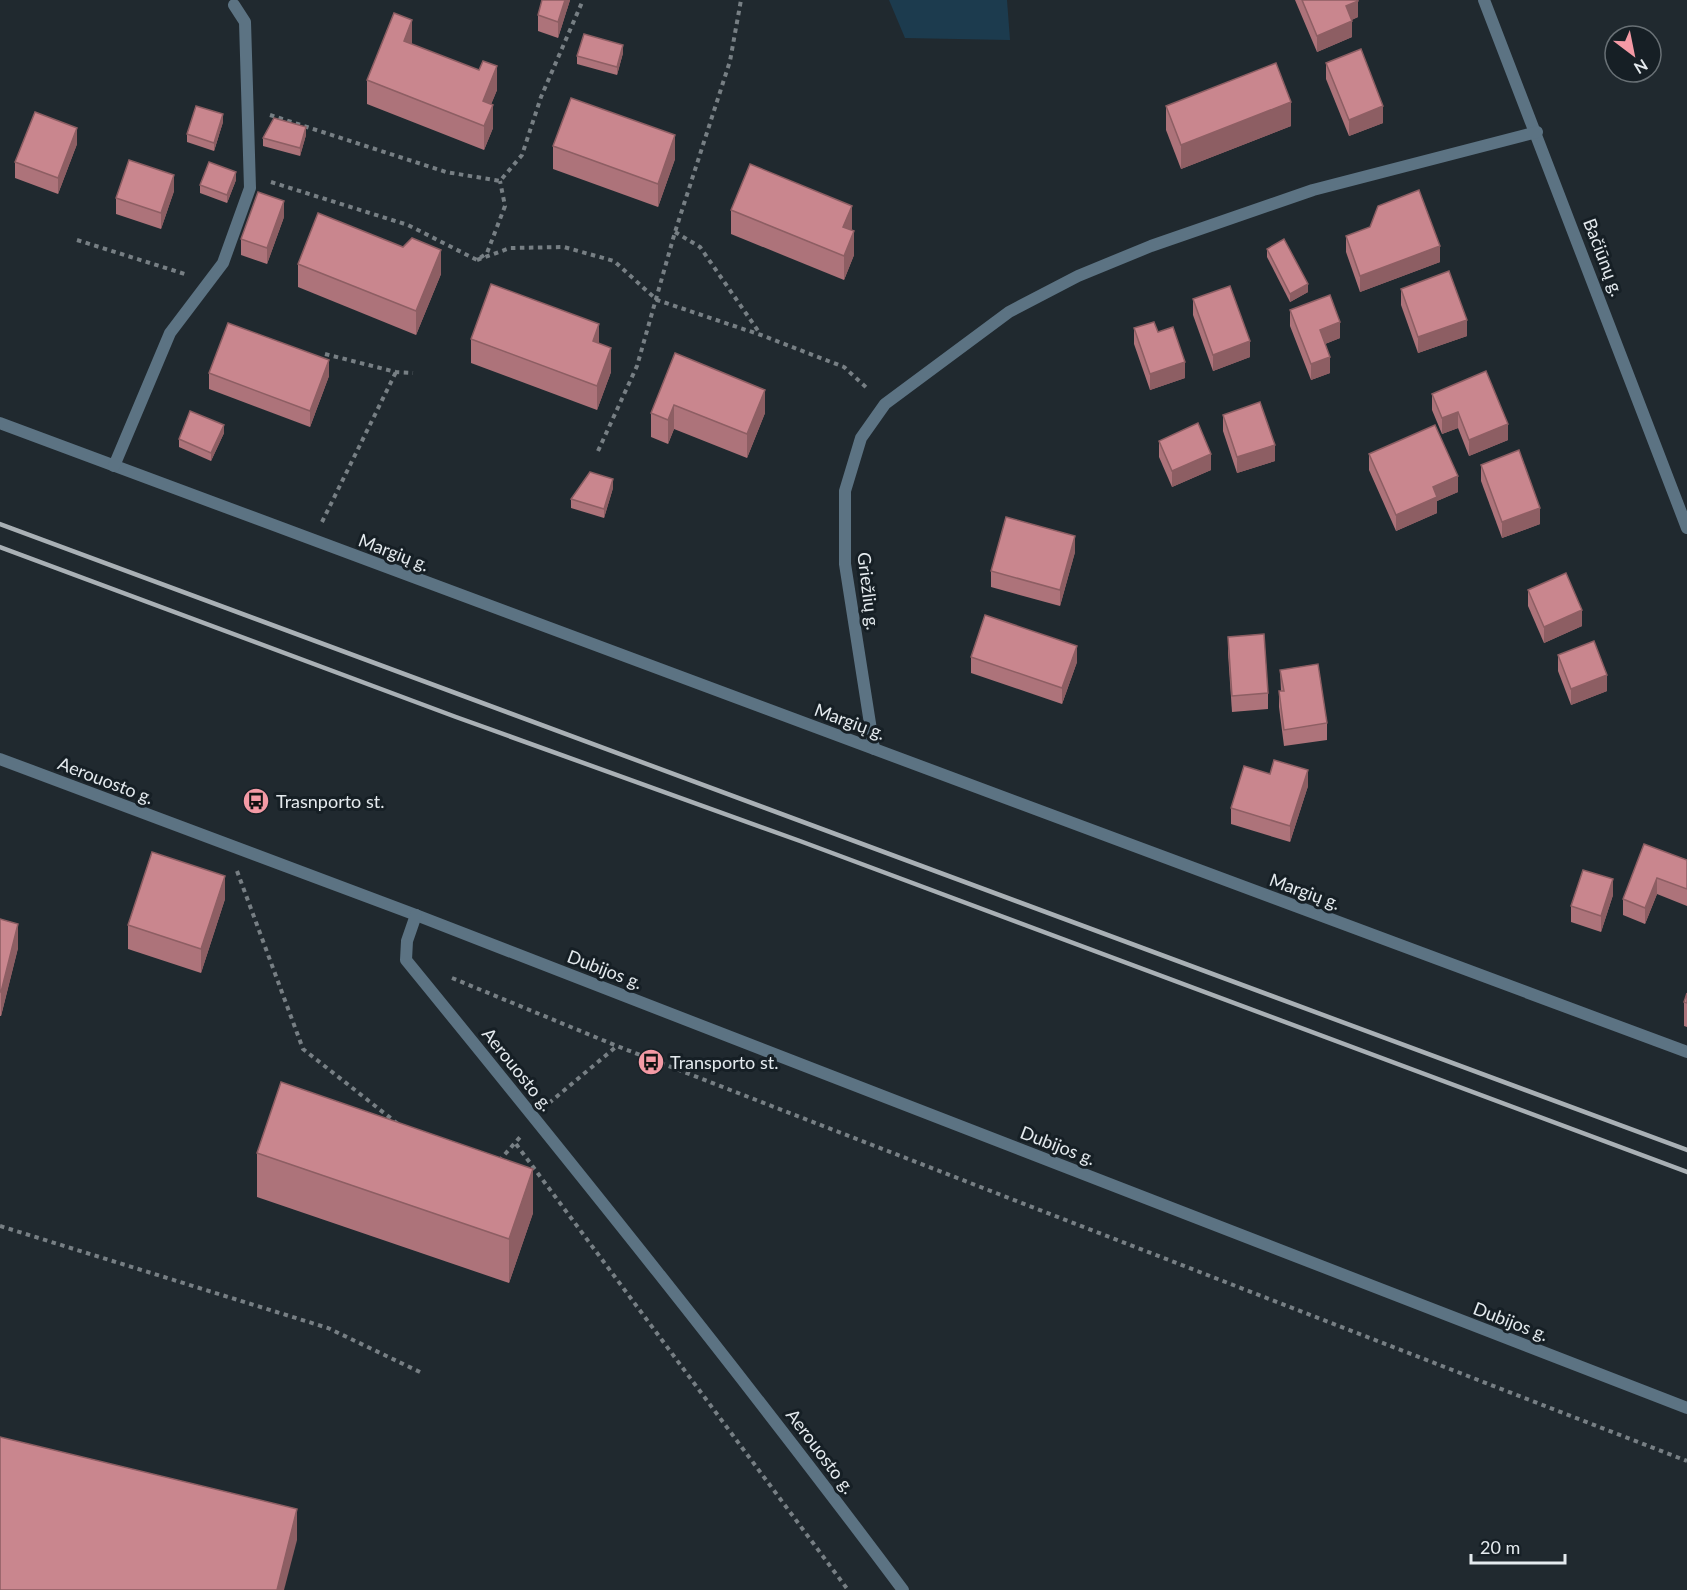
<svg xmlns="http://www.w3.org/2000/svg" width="1687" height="1590" font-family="Lato,sans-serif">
<rect width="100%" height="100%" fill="#20292f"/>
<path fill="#1c3b4e" d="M889 0H1007L1010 40 905 38Z"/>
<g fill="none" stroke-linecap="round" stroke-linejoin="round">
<g stroke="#777f84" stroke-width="4" stroke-dasharray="4.5 4.5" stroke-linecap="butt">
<path d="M270 115 446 172 500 181 522 155 541 97 583 0"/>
<path d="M271 182 408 225 477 260 487 253 505 206 500 181"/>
<path d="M675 232 700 247 761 335"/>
<path d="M77 240 188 275"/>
<path d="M477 260 510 248 564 247 614 261 657 300 761 335 844 367 869 390"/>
<path d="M325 354 396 372 413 373"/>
<path d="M598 451 637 366 675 232 730 61 741 0"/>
<path d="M322 522 396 372"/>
<path d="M237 871 303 1049 398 1124"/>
<path d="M452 978 617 1046 1687 1461"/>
<path d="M549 1103 617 1046"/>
<path d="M516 1144 848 1590"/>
<path d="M499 1161 521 1136"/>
<path d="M0 1226 328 1328 422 1373"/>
</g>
<g stroke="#5c7383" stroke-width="12">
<path d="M1484 0 1687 528"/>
<path d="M0 423 1687 1052"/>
<path d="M114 466 170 333 223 263 250 188 245 22 234 5"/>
<path d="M874 749 845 564V491L861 438 885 404 1009 312 1078 276 1151 246 1313 190 1537 132"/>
<path d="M0 759 416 915 1687 1408"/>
<path d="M416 915 407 941 406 960C575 1167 743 1376 903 1590"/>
</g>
<g stroke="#a9b0b5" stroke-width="4.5">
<path d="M0 524 1687 1150"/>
<path d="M0 547 456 717 800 841 1687 1172"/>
</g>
</g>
<g fill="#ad737a">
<path d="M542 0H570L558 38 538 31V15Z"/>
<path d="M1295 0H1358V17L1351 20 1352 37 1317 52Z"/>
<path d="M412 44 497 90 491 104 493 128 484 150 367 104V80Z"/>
<path d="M623 53 617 75 577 64V56Z"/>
<path d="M1326 63 1383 123 1349 136 1326 79Z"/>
<path d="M1166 106 1291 126 1181 169 1166 130Z"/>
<path d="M223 122 214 151 187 142V134Z"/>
<path d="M306 135 300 156 263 146V138Z"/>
<path d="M77 144 58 194 15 178V162Z"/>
<path d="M553 146 675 159 658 207 553 169Z"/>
<path d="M236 180 227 203 200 193V185Z"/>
<path d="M174 191 161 229 116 214V198Z"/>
<path d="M731 210 851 230 854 255 844 280 731 234Z"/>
<path d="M284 217 267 264 241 255V239Z"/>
<path d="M1346 236 1440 262 1360 292 1346 252Z"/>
<path d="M1267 249 1308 292 1290 302 1267 257Z"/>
<path d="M298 264 441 274 416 335 298 287Z"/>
<path d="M1401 289 1467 336 1418 353 1401 305Z"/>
<path d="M1193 299 1250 357 1213 371 1193 315Z"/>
<path d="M1290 310 1340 338 1325 344 1330 373 1311 380 1290 326Z"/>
<path d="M1134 328 1158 332 1185 378 1150 390 1134 344Z"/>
<path d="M471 339 599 343 611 372 597 410 471 363Z"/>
<path d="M675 353 765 413 747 458 674 429 668 444 651 437V413Z"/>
<path d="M209 373 329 376 310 427 209 389Z"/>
<path d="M1432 394 1508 440 1469 456 1458 428 1442 434 1432 410Z"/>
<path d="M1223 415 1275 461 1237 473 1223 431Z"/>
<path d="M224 433 211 461 179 447V439Z"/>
<path d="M1159 441 1211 470 1172 487 1159 457Z"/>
<path d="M1369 454 1458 492 1437 501V513L1396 531 1369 470Z"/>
<path d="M1481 465 1540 524 1502 538 1481 481Z"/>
<path d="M613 488 604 518 571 508V499Z"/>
<path d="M1075 552 1060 606 991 587V571Z"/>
<path d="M1528 590 1582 626 1544 643 1528 606Z"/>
<path d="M1228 637 1268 693V709L1232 712 1228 653Z"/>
<path d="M1558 655 1607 691 1571 705 1558 671Z"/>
<path d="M971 657 1077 662 1062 704 971 673Z"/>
<path d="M1280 670 1327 723V740L1284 746 1279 707V691H1281Z"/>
<path d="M1308 786 1290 842 1231 824V808Z"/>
<path d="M1644 844 1687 860V906L1657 894 1645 924 1623 915V899Z"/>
<path d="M1613 895 1601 932 1571 922V906Z"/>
<path d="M225 899 201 973 128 949V925Z"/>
<path d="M0 919 18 948 1 1016H0Z"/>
<path d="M1687 993V1027L1684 1026V1002Z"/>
<path d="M257 1153 533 1213 509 1283 257 1197Z"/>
</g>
<g fill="#8d5e63">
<path d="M565 0H570L558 38V22Z"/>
<path d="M1358 1V17L1346 23V6Z"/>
<path d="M412 20V44L404 41Z"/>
<path d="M1352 21V37L1317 52V36Z"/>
<path d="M623 45V53L617 75V67Z"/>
<path d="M497 66V90L483 125V101Z"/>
<path d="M1291 102V126L1181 169V145Z"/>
<path d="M493 105V128L484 150V126Z"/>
<path d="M1383 106V123L1349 136V120Z"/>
<path d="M223 114V122L214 151V143Z"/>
<path d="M306 127V135L300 156V148Z"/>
<path d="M77 128V144L58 194V178Z"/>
<path d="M675 135V159L658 207V184Z"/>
<path d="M236 172V180L227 203V195Z"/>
<path d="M174 175V191L161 229V213Z"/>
<path d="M284 201V217L267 264V248Z"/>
<path d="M852 206V229L843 250V227Z"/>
<path d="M854 231V255L844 280V256Z"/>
<path d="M1440 246V262L1360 292V276Z"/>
<path d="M441 250V274L416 335V311Z"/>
<path d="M1308 284V292L1290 302V294Z"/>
<path d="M1467 320V336L1418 353V337Z"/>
<path d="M1340 322V338L1320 346V330Z"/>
<path d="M599 324V348L593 341Z"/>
<path d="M1250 341V357L1213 371V355Z"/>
<path d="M611 348V372L597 410V386Z"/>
<path d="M1330 357V373L1311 380V364Z"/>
<path d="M329 360V376L310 427V411Z"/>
<path d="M1185 362V378L1150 390V374Z"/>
<path d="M765 390V413L747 458V434Z"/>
<path d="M674 405V429L668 444V420Z"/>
<path d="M1458 412V428L1442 434V418Z"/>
<path d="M1508 424V440L1469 456V440Z"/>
<path d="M224 425V433L211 461V453Z"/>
<path d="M1275 445V461L1237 473V457Z"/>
<path d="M1211 454V470L1172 487V471Z"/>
<path d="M1458 476V492L1437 501V513L1396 531V515L1433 487Z"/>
<path d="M613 479V488L604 518V509Z"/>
<path d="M1540 508V524L1502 538V522Z"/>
<path d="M1075 536V552L1060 606V590Z"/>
<path d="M1582 610V626L1544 643V627Z"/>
<path d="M1077 646V662L1062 704V688Z"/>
<path d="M1607 675V691L1571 705V689Z"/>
<path d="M1308 770V786L1290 842V826Z"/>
<path d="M225 876V899L201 973V949Z"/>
<path d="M1657 878V894L1645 924V908Z"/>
<path d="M1613 879V895L1601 932V916Z"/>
<path d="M18 924V948L1 1016V992Z"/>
<path d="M533 1169V1213L509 1283V1239Z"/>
<path d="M297 1509V1540L284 1590H277Z"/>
</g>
<g fill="#c9868e" stroke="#8d5e63" stroke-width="1.5">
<path d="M542 0H565L558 22 538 15Z"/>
<path d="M1302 0H1358V1L1346 6 1352 21 1317 36Z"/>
<path d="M394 13 412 20 404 41 479 70 483 61 497 66 483 101 493 105 484 126 367 80Z"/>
<path d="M584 34 623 45 617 67 577 56Z"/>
<path d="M1361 49 1383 106 1349 120 1326 63Z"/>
<path d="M1276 63 1291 102 1181 145 1166 106Z"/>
<path d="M571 98 675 135 658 184 553 146Z"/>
<path d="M196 106 223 114 214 143 187 134Z"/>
<path d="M35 112 77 128 58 178 15 162Z"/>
<path d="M274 118 306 127 300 148 263 138Z"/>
<path d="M129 160 174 175 161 213 116 198Z"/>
<path d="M209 162 236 172 227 195 200 185Z"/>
<path d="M750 164 852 206 843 227 854 231 844 256 731 210Z"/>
<path d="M1419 190 1440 246 1360 276 1346 236 1370 227 1378 206Z"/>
<path d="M258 192 284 201 267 248 241 239Z"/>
<path d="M318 213 403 247 412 238 441 250 416 311 298 264Z"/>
<path d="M1284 239 1308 284 1290 294 1267 249Z"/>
<path d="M1449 271 1467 320 1418 337 1401 289Z"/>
<path d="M491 284 599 324 593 341 611 348 597 386 471 339Z"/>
<path d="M1230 286 1250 341 1213 355 1193 299Z"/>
<path d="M1330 295 1340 322 1320 330 1330 357 1311 364 1290 310Z"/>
<path d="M1154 322 1158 332 1173 327 1185 362 1150 374 1134 328Z"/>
<path d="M228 323 329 360 310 411 209 373Z"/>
<path d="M675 353 765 390 747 434 674 405 668 420 651 413Z"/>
<path d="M1486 371 1508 424 1469 440 1458 412 1442 418 1432 394Z"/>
<path d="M1260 402 1275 445 1237 457 1223 415Z"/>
<path d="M190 411 224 425 211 453 179 439Z"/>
<path d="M1198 423 1211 454 1172 471 1159 441Z"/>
<path d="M1435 425 1458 476 1433 487 1437 497 1396 515 1369 454Z"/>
<path d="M1519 450 1540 508 1502 522 1481 465Z"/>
<path d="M590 472 613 479 604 509 571 499Z"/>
<path d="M1006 517 1075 536 1060 590 991 571Z"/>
<path d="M1566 573 1582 610 1544 627 1528 590Z"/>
<path d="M985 615 1077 646 1062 688 971 657Z"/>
<path d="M1264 634 1268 693 1232 696 1228 637Z"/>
<path d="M1594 641 1607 675 1571 689 1558 655Z"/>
<path d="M1318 664 1327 723 1284 730 1279 691H1284L1280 670Z"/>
<path d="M1274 760 1308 770 1290 826 1231 808 1244 766 1270 774Z"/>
<path d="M1644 844 1687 860V889L1657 878 1645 908 1623 899Z"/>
<path d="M152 852 225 876 201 949 128 925Z"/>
<path d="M1583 870 1613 879 1601 916 1571 906Z"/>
<path d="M0 919 18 924 1 992H0Z"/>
<path d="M1687 993V1003L1684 1002Z"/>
<path d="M281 1082 533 1169 509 1239 257 1153Z"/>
<path d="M0 1437 297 1509 277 1590H0Z"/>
</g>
<defs>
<symbol id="bus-disc" viewBox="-11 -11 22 22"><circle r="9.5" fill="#f49aa5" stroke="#161f25"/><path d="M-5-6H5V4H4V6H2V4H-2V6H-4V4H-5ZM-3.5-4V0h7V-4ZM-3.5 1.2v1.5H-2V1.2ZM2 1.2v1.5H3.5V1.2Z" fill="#111"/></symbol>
</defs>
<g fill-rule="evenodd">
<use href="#bus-disc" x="241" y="786" width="30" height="30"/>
<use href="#bus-disc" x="636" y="1047" width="30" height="30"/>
</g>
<g text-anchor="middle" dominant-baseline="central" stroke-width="6" stroke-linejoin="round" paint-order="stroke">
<g font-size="18" fill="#e4eaee" stroke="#161f25">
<text transform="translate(1604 257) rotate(69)">Bačiūnų g.</text>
<text transform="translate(394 552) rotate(21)">Margių g.</text>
<text transform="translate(869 591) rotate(83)">Griežlių g.</text>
<text transform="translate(850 721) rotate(20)">Margių g.</text>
<text transform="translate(106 780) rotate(21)">Aerouosto g.</text>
<text transform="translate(1305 891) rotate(20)">Margių g.</text>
<text transform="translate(605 969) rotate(21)">Dubijos g.</text>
<text transform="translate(518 1069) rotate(51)">Aerouosto g.</text>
<text transform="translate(1058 1145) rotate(21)">Dubijos g.</text>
<text transform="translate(1511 1321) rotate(21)">Dubijos g.</text>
<text transform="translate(821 1451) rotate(53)">Aerouosto g.</text>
</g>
<g font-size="18" fill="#e4eaee" stroke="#161f25" text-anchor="start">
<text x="276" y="801">Trasnporto st.</text>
<text x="670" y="1062">Transporto st.</text>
</g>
</g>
<g transform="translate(1633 54) rotate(148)"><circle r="28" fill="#161f25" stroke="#687075" stroke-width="1.5"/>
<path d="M0-4.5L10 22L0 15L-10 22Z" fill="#f49aa5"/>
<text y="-9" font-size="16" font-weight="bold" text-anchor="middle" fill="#e4eaee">N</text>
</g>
<path d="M1471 1554v9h94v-9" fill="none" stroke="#e4eaee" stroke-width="3"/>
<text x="1480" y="1554" font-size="18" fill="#e4eaee" stroke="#161f25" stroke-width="4.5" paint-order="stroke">20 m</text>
</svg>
